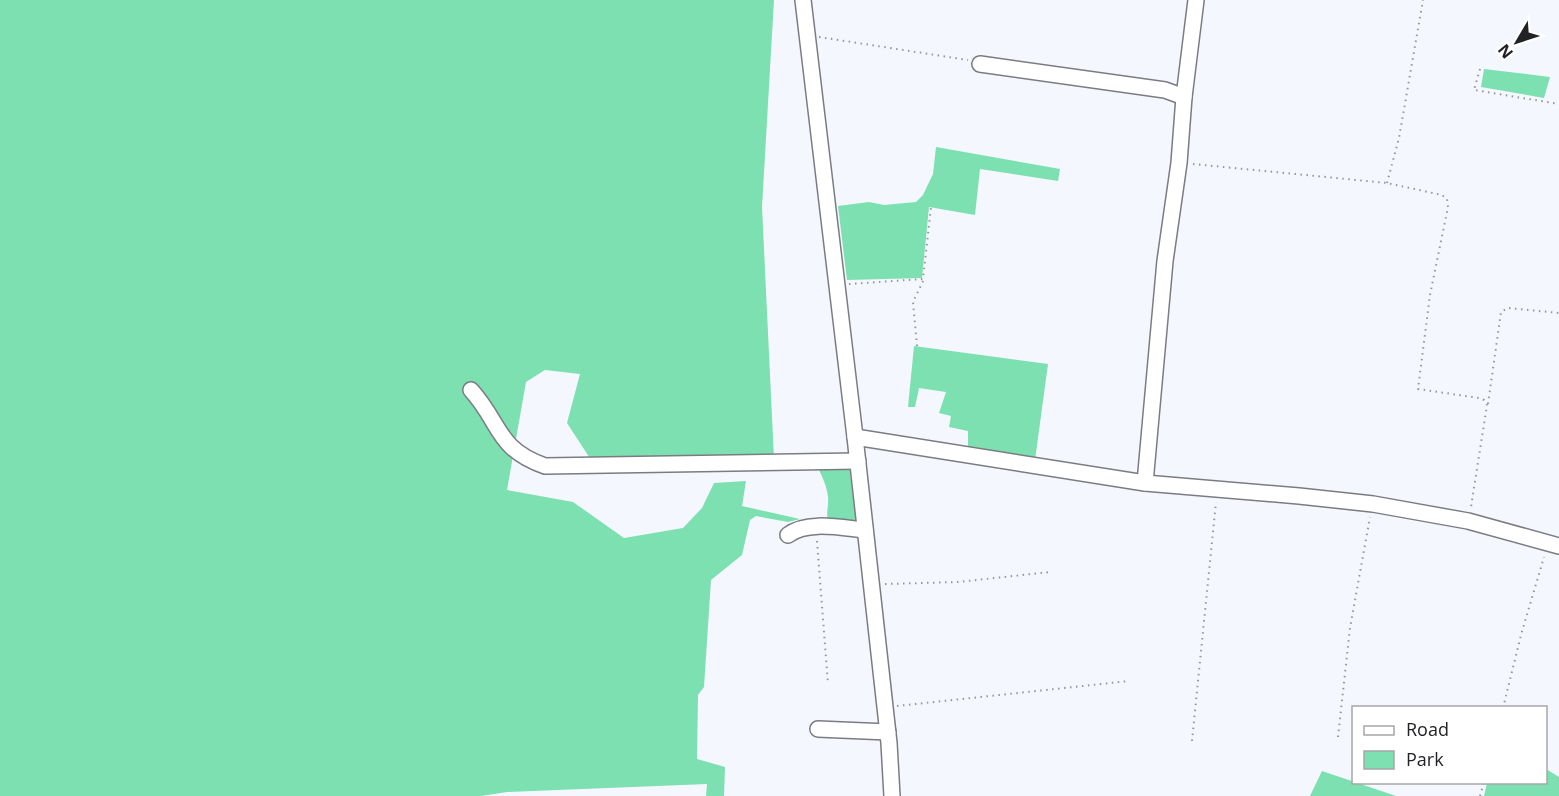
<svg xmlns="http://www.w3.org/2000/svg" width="1559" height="796" font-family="'Open Sans',sans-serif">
<rect width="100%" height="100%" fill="#f4f7fe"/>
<g fill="#7ce0b0">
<path d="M0 0H774L762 207 774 459 593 463 567 423 580 374 545 370 526 382 507 490 573 502 624 538 683 528 702 508 714 483 746 481 742 506 800 519 788 522 756 516 750 520 742 555 711 580 704 687 698 695 697 759 725 767 724 796H706L707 784 507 792 481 796H0Z"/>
<path d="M1484 69 1550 77 1544 98 1481 87Z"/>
<path d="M936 147 1060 169 1058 181 980 169 975 215 929 207 922 278 847 280 838 206 869 202 884 205 916 202 923 195 933 174Z"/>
<path d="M914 346 1048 364 1035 460 968 449V431L949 427 951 416 939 413 946 392 919 388 915 407H908Z"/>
<path d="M849 464 856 521 853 524 829 523C825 514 829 507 828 497 827 487 823 478 818 468Z"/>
<path d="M1546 769 1559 777V796H1484L1487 783 1546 782Z"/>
<path d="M1322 771 1396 796H1310Z"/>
</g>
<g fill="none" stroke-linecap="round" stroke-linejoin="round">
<defs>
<g id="minor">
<path d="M803 0 855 437 889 743 892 796"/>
<path d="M980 64 1165 90 1184 97"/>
<path d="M471 390C501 423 496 449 545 466L858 461"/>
<path d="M855 437 1145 483 1299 496 1373 504 1468 521 1559 546"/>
<path d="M1145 483 1165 261 1179 163 1184 97 1196 0"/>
<path d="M788 535C807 520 843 528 865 530"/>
<path d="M818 729 888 732"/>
</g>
</defs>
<use href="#minor" stroke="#7a7c82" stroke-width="18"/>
<g stroke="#94969b" stroke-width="2" stroke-dasharray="1.5 4.5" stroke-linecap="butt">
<path d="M819 37 968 60"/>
<path d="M1480 69 1474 90 1559 104"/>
<path d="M1193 164 1387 183 1442 195 1447 199 1448 207 1430 295 1418 389 1479 398 1484 400 1487 405 1471 507"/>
<path d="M1387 183 1399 138 1423 0"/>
<path d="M849 284 923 279 931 207"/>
<path d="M917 346 913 302 925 277"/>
<path d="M1488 404 1501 312 1508 308 1559 313"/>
<path d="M817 541 828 684"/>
<path d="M885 584 958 582 1050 572"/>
<path d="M897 706 1129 681"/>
<path d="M1503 708 1521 635 1544 557"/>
<path d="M1338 737 1350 628 1370 517"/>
<path d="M1192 741 1216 502"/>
<path d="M1480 796 1484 782"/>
</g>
<use href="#minor" stroke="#fff" stroke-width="15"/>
</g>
<rect x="1352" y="706" width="195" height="78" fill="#ffffff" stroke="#a6a7a8" stroke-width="1.5"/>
<rect x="1364" y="726" width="30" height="9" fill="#ffffff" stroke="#a6a7a8" stroke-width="1.5"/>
<text x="1406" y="736" font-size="18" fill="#212225">Road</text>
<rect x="1364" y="751" width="30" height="18" fill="#7ce0b0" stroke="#a6a7a8" stroke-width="1.5"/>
<text x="1406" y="766" font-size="18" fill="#212225">Park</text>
<g transform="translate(1517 42) rotate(231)" stroke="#ffffff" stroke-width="4.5" paint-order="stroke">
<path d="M0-4.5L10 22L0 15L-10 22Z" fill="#212225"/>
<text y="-9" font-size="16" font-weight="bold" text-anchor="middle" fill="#212225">N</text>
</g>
</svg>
